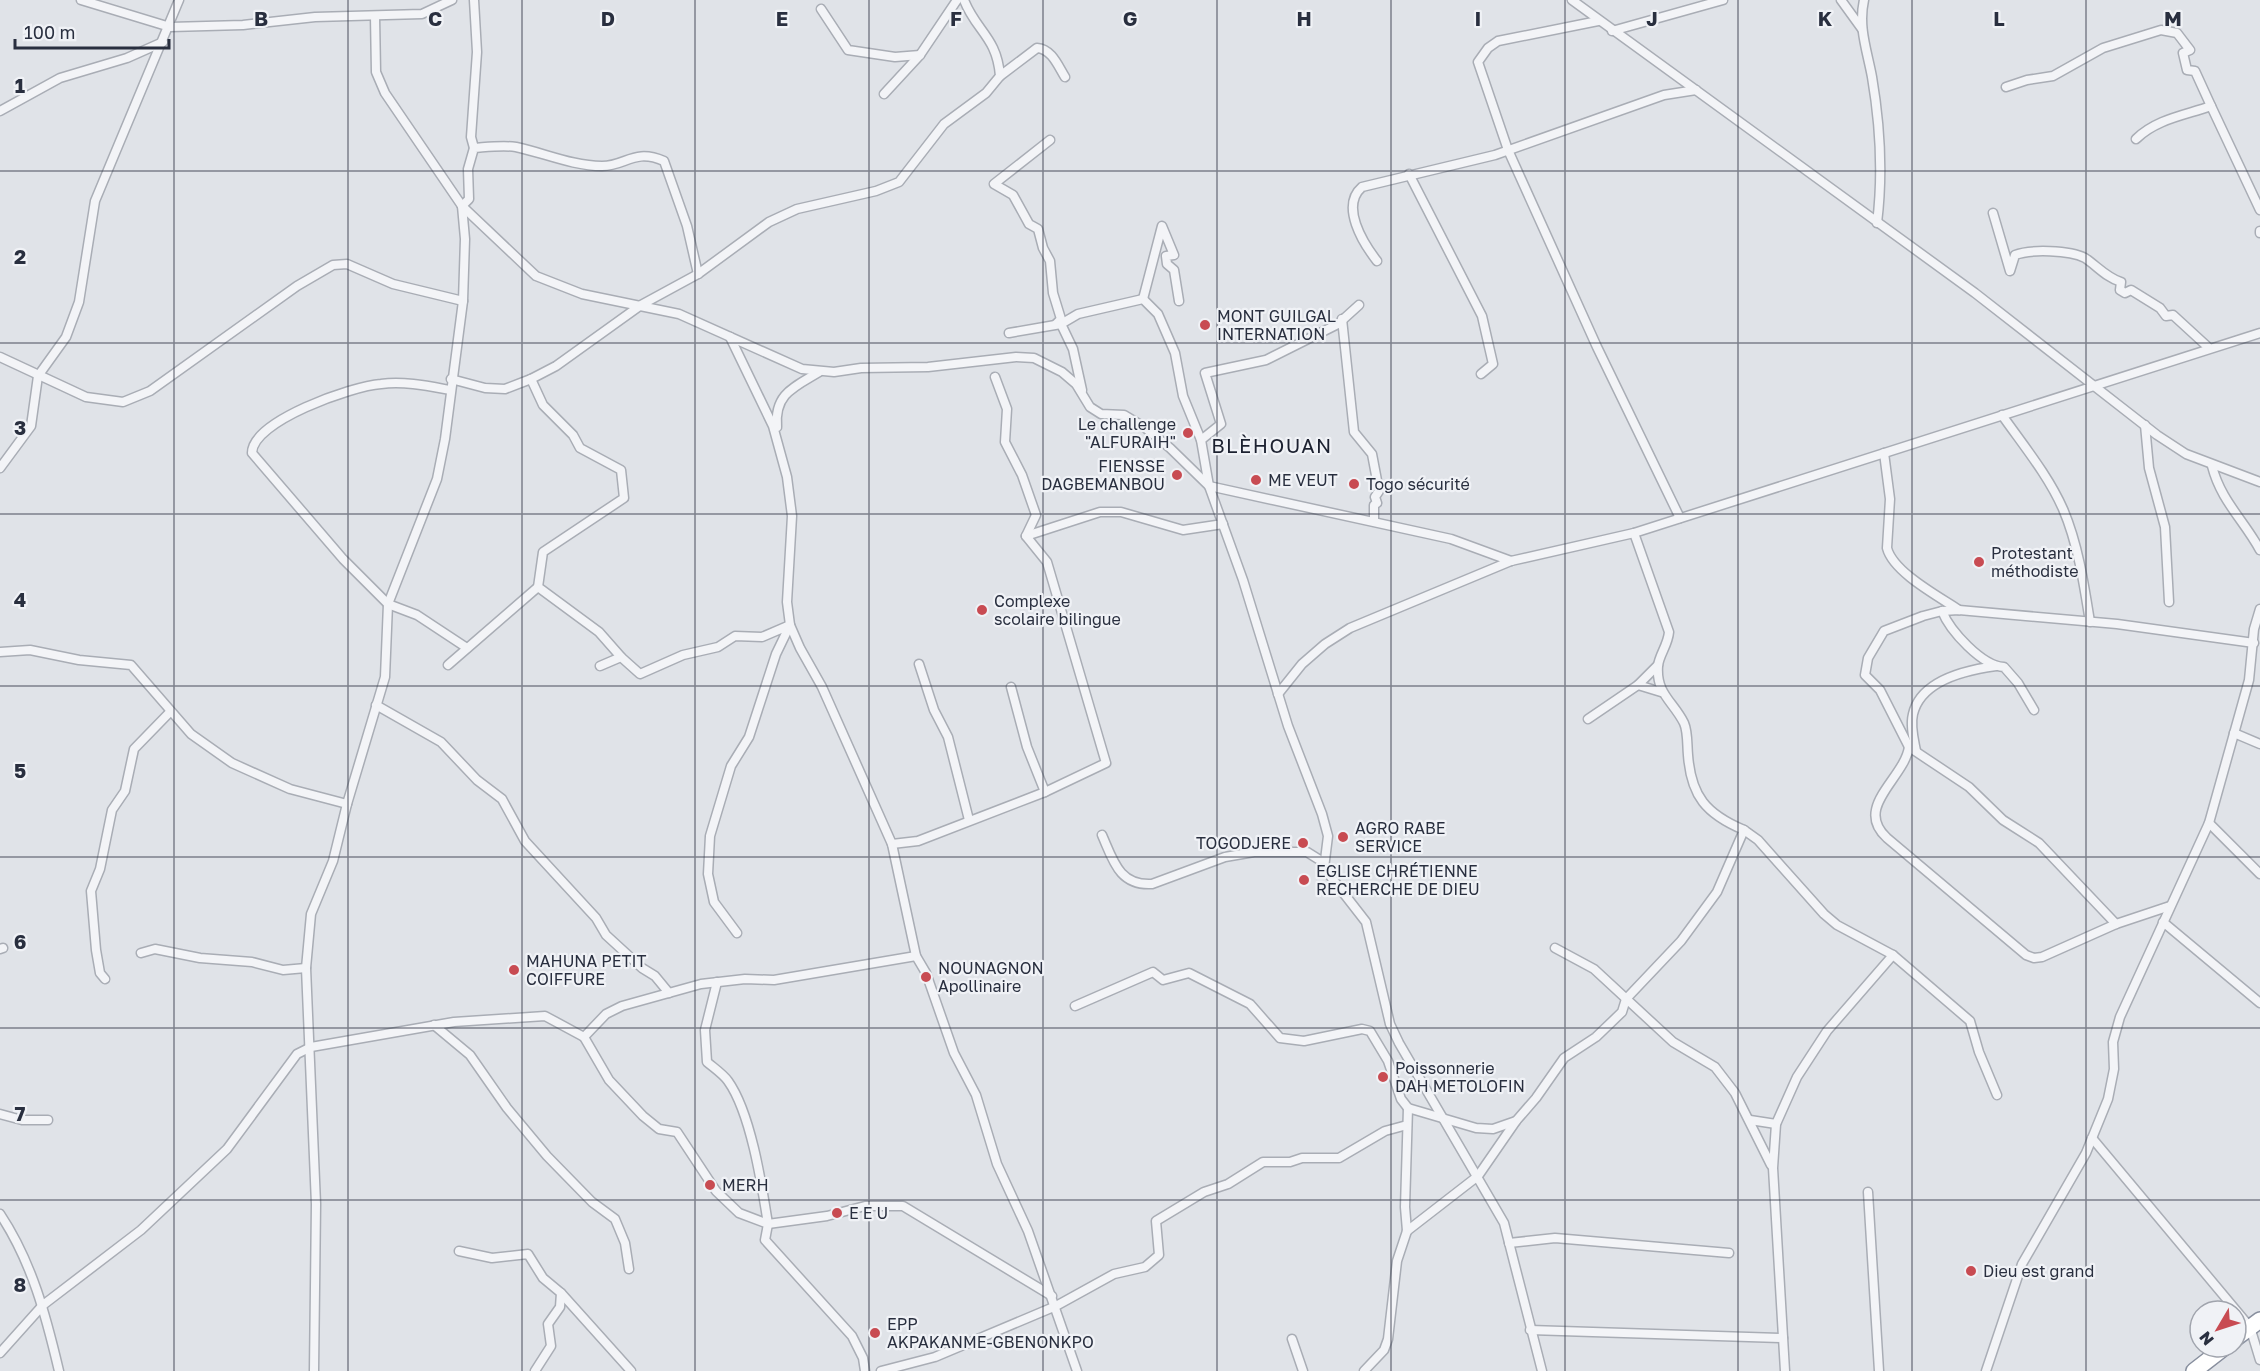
<svg xmlns="http://www.w3.org/2000/svg" width="2260" height="1371" font-family="'Golos Text',sans-serif">
<rect width="100%" height="100%" fill="#e0e3e8"/>
<g fill="none" stroke-linecap="round" stroke-linejoin="round">
<defs>
<g id="street">
<path d="M81 0 170 27 243 25 315 17 422 14 452 0"/>
<path d="M474 0 477 52 471 137 474 148"/>
<path d="M1572 0 1975 293 2157 435 2186 454 2260 482"/>
<path d="M1841 0 1862 29"/>
<path d="M1864 0C1858 27 1867 50 1872 77 1880 124 1883 175 1877 223"/>
<path d="M821 9 848 50 895 57 920 55"/>
<path d="M375 16 376 72 385 93 462 206 536 276 582 294 679 314 802 369 834 372 861 368 928 367 1016 357 1034 358 1062 372 1076 384 1090 407 1101 414 1124 415 1144 427 1170 448 1209 486 1451 539 1511 561"/>
<path d="M1598 21 1498 41 1488 48 1478 62 1508 150 1597 347 1680 518"/>
<path d="M1612 31 1723 0"/>
<path d="M1000 76 1037 48C1052 49 1058 66 1065 77"/>
<path d="M2006 87 2027 80 2053 76 2103 48 2161 30 2177 33 2190 50 2183 53 2187 70 2195 71 2211 106"/>
<path d="M884 94 920 55 957 0"/>
<path d="M0 111 60 78 127 58 163 42"/>
<path d="M2136 139C2156 119 2186 115 2211 106L2260 210"/>
<path d="M1050 140 994 184 1013 195 1029 224 1038 229 1043 248 1050 261 1053 293 1061 319 1056 324"/>
<path d="M1409 174 1482 316 1493 364 1481 374"/>
<path d="M462 206 469 199 468 169 474 148C488 147 503 145 516 147 544 153 573 166 602 166 626 166 634 148 664 161L687 226 698 274"/>
<path d="M1993 213 2010 271 2015 255C2030 249 2070 250 2085 258 2097 266 2107 278 2121 282L2120 290 2125 293 2131 290 2160 308 2166 316 2173 315 2209 348"/>
<path d="M2260 231V233"/>
<path d="M1377 261C1363 243 1340 206 1362 187L1495 155 1664 95 1696 90"/>
<path d="M1143 299 1162 226 1174 255 1166 256 1167 264 1174 270 1179 301"/>
<path d="M1342 319 1354 432 1372 454 1379 491 1375 497 1377 503 1374 505V521"/>
<path d="M1009 333 1061 324"/>
<path d="M730 337 773 426 787 477 792 516 787 602 790 625 800 648 822 687 892 844 916 956 926 973 954 1053 976 1095 997 1164 1028 1231 1077 1371"/>
<path d="M0 357 86 397 123 402 150 391 297 286 333 265 347 264 393 284 463 301"/>
<path d="M995 377 1007 409 1005 442 1022 475 1036 515 1026 536 1047 562 1106 763 1045 792"/>
<path d="M451 379 485 388 505 389 531 379 556 366 641 305 698 274 769 222 797 209 876 191 899 182 944 124 986 93 1000 76C997 37 976 31 964 0"/>
<path d="M531 379 543 405 573 435 580 448 621 470 624 498 543 552 538 587 599 632 621 657"/>
<path d="M450 390C428 386 404 381 381 384 352 386 252 421 252 453L343 559 388 604 417 615 467 648"/>
<path d="M1082 390 1073 349 1061 324 1078 314 1143 299 1158 314 1175 353 1183 396 1201 440 1209 486 1243 580 1288 726 1322 814 1328 836 1324 868 1366 922 1390 1024 1399 1043 1504 1223 1542 1371"/>
<path d="M2002 415C2023 445 2048 475 2063 509 2078 544 2084 584 2090 622"/>
<path d="M2145 425 2149 468 2165 527 2169 602"/>
<path d="M777 427C774 394 794 387 819 372"/>
<path d="M1201 440 1221 424 1205 373 1266 360 1338 324 1359 305"/>
<path d="M1884 453 1890 499 1887 548C1893 572 1938 596 1959 610"/>
<path d="M2212 466C2221 501 2243 519 2260 550"/>
<path d="M0 468 31 426 38 376 66 337 79 302 95 201 179 0"/>
<path d="M1026 536 1100 512H1121L1183 530 1223 524"/>
<path d="M1942 611C1950 631 1982 666 2004 667L2018 683 2034 710"/>
<path d="M0 652 30 650 79 660 131 665 191 734 232 763 290 789 347 804"/>
<path d="M919 664 934 710 948 737 969 820"/>
<path d="M448 665 538 587"/>
<path d="M600 666 621 657 640 674 683 655 718 647 735 636 762 637 790 625 776 654 749 737 731 766 710 836 708 874 714 902 737 933"/>
<path d="M1638 685 1658 665"/>
<path d="M1278 694 1302 664 1325 644 1350 628 1511 561 1634 533 2260 333"/>
<path d="M376 705 441 742 477 780 502 799 525 841 596 918 606 935 642 968 655 976 669 993"/>
<path d="M1588 719 1638 685 1661 692"/>
<path d="M2234 733 2260 744"/>
<path d="M1909 747 1969 787 2003 820 2039 843 2116 924"/>
<path d="M1916 751C1914 740 1910 726 1913 714 1921 680 1966 670 1996 666"/>
<path d="M2209 823 2260 874"/>
<path d="M1744 830 1758 840 1824 914 1837 925 1893 955 1970 1021 1979 1052 1997 1095"/>
<path d="M1102 835C1113 860 1119 886 1152 884L1225 857 1254 852H1307L1323 862"/>
<path d="M892 844 918 841 1045 792 1027 747 1011 687"/>
<path d="M2170 906 2116 924 2042 957 2034 958 2026 955 1887 838C1853 807 1904 779 1909 747L1880 690 1865 675 1868 658 1884 631 1923 616 1942 611 1959 610 2117 624 2254 643"/>
<path d="M2163 922 2260 1003"/>
<path d="M1555 948 1594 969 1673 1042 1715 1067 1735 1093 1771 1165"/>
<path d="M0 949 3 948"/>
<path d="M141 953 155 949 200 958 252 962 283 970 306 968"/>
<path d="M105 979 100 973 96 950 91 891 100 869 112 810 125 791 134 749 170 712"/>
<path d="M717 982 705 1030 707 1062C714 1068 723 1074 728 1081 751 1113 762 1186 768 1224L827 1216 865 1206H903L1052 1296"/>
<path d="M1075 1006 1153 972 1163 980 1189 973 1250 1004 1280 1038 1304 1041 1362 1029 1370 1031 1388 1061 1401 1099 1408 1108 1476 1128 1493 1129 1516 1121 1536 1098 1564 1058 1596 1037 1622 1012 1626 999 1681 941 1717 892 1744 830C1706 814 1691 796 1688 755 1687 745 1688 732 1684 723 1673 701 1656 694 1658 666 1659 655 1668 645 1669 632L1634 533"/>
<path d="M434 1025 470 1055 507 1108 547 1156 592 1202 615 1219 625 1243 629 1269"/>
<path d="M584 1037 609 1080 643 1116 659 1129 677 1132 716 1191 739 1213 768 1224 765 1240 852 1336 863 1358 865 1371"/>
<path d="M0 1114 22 1120H48"/>
<path d="M1750 1120 1776 1124"/>
<path d="M2092 1138 2250 1327 2260 1360"/>
<path d="M1868 1192 1879 1371"/>
<path d="M0 1214C32 1262 46 1316 59 1371"/>
<path d="M1407 1231 1478 1176 1516 1121"/>
<path d="M1509 1243 1555 1238 1729 1253"/>
<path d="M459 1251 492 1258 528 1254 543 1278 561 1293 560 1307 548 1324 551 1346 535 1371"/>
<path d="M561 1293 631 1371"/>
<path d="M1530 1330 1783 1338"/>
<path d="M1292 1339 1303 1371"/>
<path d="M0 1353 43 1305 141 1230 227 1149 297 1054 311 1047 454 1022 545 1016 584 1037 606 1014 622 1006 701 984 745 979 774 980 916 956"/>
<path d="M314 1371 316 1204 306 968 311 914 333 861 347 804 385 677 388 604 437 479 445 439 463 301 465 239 462 206"/>
<path d="M881 1371 935 1357 1056 1306 1114 1274 1145 1267 1159 1255 1156 1221 1204 1192 1228 1184 1263 1162H1290L1302 1158H1339L1385 1131 1407 1125"/>
<path d="M1364 1371 1384 1350 1388 1339 1397 1261 1407 1231 1405 1207 1408 1108"/>
<path d="M1785 1371 1773 1168 1776 1124 1797 1077 1827 1031 1893 955"/>
<path d="M1986 1371 2022 1264 2086 1153 2108 1099 2114 1069 2113 1042 2120 1017 2209 823 2249 680 2254 629 2260 609"/>
</g>
<g id="highway">
<path d="M2236 1338 2260 1320"/>
<path d="M2194 1371 2225 1347"/>
</g>
</defs>
<use href="#street" stroke="#a9adb5" stroke-width="11"/>
<use href="#highway" stroke="#888f9e" stroke-width="18"/>
<use href="#street" stroke="#f3f4f7" stroke-width="8"/>
<use href="#highway" stroke="#fff" stroke-width="15"/>
</g>
<path fill="none" stroke="#292f3f" stroke-width="1.5" stroke-opacity="0.55" d="M174 0V1371M348 0V1371M522 0V1371M695 0V1371M869 0V1371M1043 0V1371M1217 0V1371M1391 0V1371M1565 0V1371M1738 0V1371M1912 0V1371M2086 0V1371M0 171H2260M0 343H2260M0 514H2260M0 686H2260M0 857H2260M0 1028H2260M0 1200H2260"/>
<g fill="#c84b52" stroke="#f0f2f6" stroke-width="2">
<circle cx="1205" cy="325" r="6"/>
<circle cx="1188" cy="433" r="6"/>
<circle cx="1177" cy="475" r="6"/>
<circle cx="1256" cy="480" r="6"/>
<circle cx="1354" cy="484" r="6"/>
<circle cx="1979" cy="562" r="6"/>
<circle cx="982" cy="610" r="6"/>
<circle cx="1343" cy="837" r="6"/>
<circle cx="1303" cy="843" r="6"/>
<circle cx="1304" cy="880" r="6"/>
<circle cx="514" cy="970" r="6"/>
<circle cx="926" cy="977" r="6"/>
<circle cx="1383" cy="1077" r="6"/>
<circle cx="710" cy="1185" r="6"/>
<circle cx="837" cy="1213" r="6"/>
<circle cx="1971" cy="1271" r="6"/>
<circle cx="875" cy="1333" r="6"/>
</g>
<g text-anchor="middle" dominant-baseline="central" stroke-width="4.5" stroke-linejoin="round" paint-order="stroke">
<g font-size="16" fill="#292f3f" stroke="#f0f2f6" text-anchor="start">
<text x="1217" y="316">MONT GUILGAL<tspan x="1217" dy="18">INTERNATION</tspan></text>
<text x="1176" y="424" text-anchor="end">Le challenge<tspan x="1176" dy="18">"ALFURAIH"</tspan></text>
<text x="1165" y="466" text-anchor="end">FIENSSE<tspan x="1165" dy="18">DAGBEMANBOU</tspan></text>
<text x="1268" y="480">ME VEUT</text>
<text x="1366" y="484">Togo sécurité</text>
<text x="1991" y="553">Protestant<tspan x="1991" dy="18">méthodiste</tspan></text>
<text x="994" y="601">Complexe<tspan x="994" dy="18">scolaire bilingue</tspan></text>
<text x="1355" y="828">AGRO RABE<tspan x="1355" dy="18">SERVICE</tspan></text>
<text x="1291" y="843" text-anchor="end">TOGODJERE</text>
<text x="1316" y="871">EGLISE CHRÉTIENNE<tspan x="1316" dy="18">RECHERCHE DE DIEU</tspan></text>
<text x="526" y="961">MAHUNA PETIT<tspan x="526" dy="18">COIFFURE</tspan></text>
<text x="938" y="968">NOUNAGNON<tspan x="938" dy="18">Apollinaire</tspan></text>
<text x="1395" y="1068">Poissonnerie<tspan x="1395" dy="18">DAH METOLOFIN</tspan></text>
<text x="722" y="1185">MERH</text>
<text x="849" y="1213">E E U</text>
<text x="1983" y="1271">Dieu est grand</text>
<text x="887" y="1324">EPP<tspan x="887" dy="18">AKPAKANME-GBENONKPO</tspan></text>
</g>
<g font-size="20" letter-spacing="1.5" fill="#1c2130" stroke="#f0f2f6">
<text x="1272" y="445">BLÈHOUAN</text>
</g>
</g>
<g font-size="20" text-anchor="middle" font-weight="bold" fill="#292f3f" stroke="#f0f2f6" stroke-width="4.5" stroke-linejoin="round" paint-order="stroke">
<text x="261" y="26">B</text>
<text x="435" y="26">C</text>
<text x="608" y="26">D</text>
<text x="782" y="26">E</text>
<text x="956" y="26">F</text>
<text x="1130" y="26">G</text>
<text x="1304" y="26">H</text>
<text x="1478" y="26">I</text>
<text x="1652" y="26">J</text>
<text x="1825" y="26">K</text>
<text x="1999" y="26">L</text>
<text x="2173" y="26">M</text>
<text x="20" y="93">1</text>
<text x="20" y="264">2</text>
<text x="20" y="435">3</text>
<text x="20" y="607">4</text>
<text x="20" y="778">5</text>
<text x="20" y="949">6</text>
<text x="20" y="1121">7</text>
<text x="20" y="1292">8</text>
</g>
<g transform="translate(2218 1329) rotate(231)"><circle r="28" fill="#f0f2f6" stroke="#a0a4ad" stroke-width="1.5"/>
<path d="M0-4.5L10 22L0 15L-10 22Z" fill="#c84b52"/>
<text y="-9" font-size="16" font-weight="bold" text-anchor="middle" fill="#292f3f">N</text>
</g>
<path d="M15 39v9h154v-9" fill="none" stroke="#292f3f" stroke-width="3"/>
<text x="24" y="39" font-size="18" fill="#292f3f" stroke="#f0f2f6" stroke-width="4.5" paint-order="stroke">100 m</text>
</svg>
